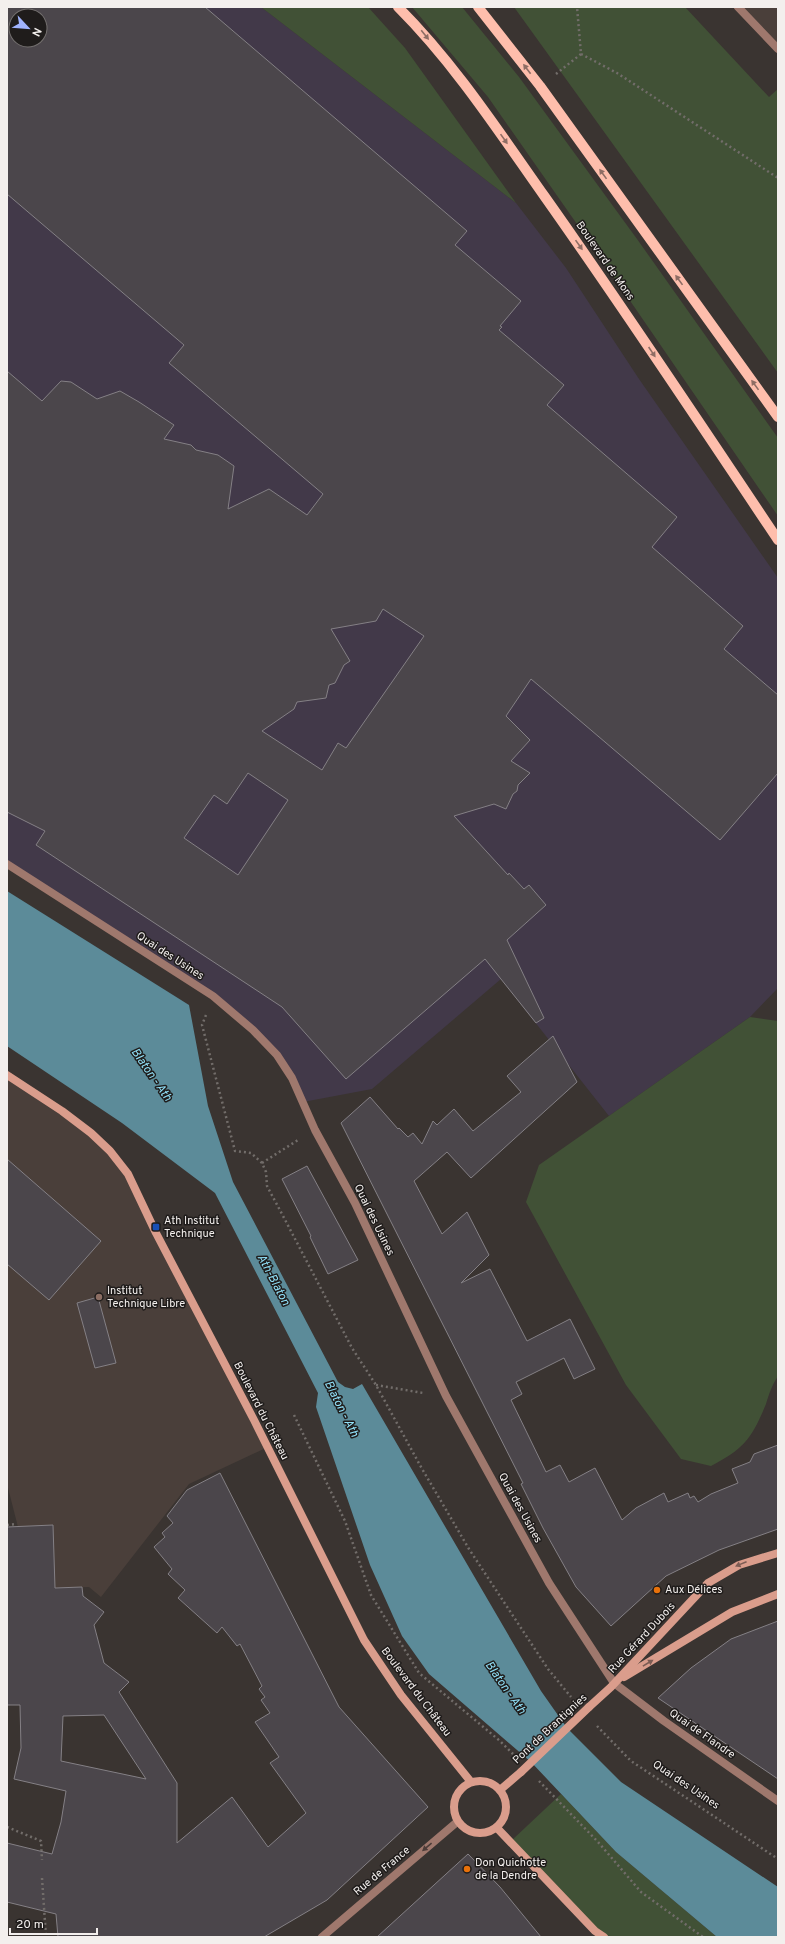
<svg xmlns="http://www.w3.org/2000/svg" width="785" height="1944" font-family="Overpass,sans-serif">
<rect width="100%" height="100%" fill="#3a3431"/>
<g fill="#4a3f3a">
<path d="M738 7H778V49Z"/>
<path d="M7 1075 67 1115 128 1174 268 1447 189 1484 101 1597 89 1587 55 1588 18 1527 7 1484Z"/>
</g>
<path fill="#423949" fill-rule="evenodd" d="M7 7H261L516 203 566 268 639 379 778 578V988L750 1017 609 1116 501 979 372 1089 303 1102 277 1055 218 997 7 864ZM16 16H40V40H16Z"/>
<g fill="#415136">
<path d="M261 7H368L405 48 516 203Z"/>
<path d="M412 7H462L519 77 637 239 778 438V516L600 257 488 97Z"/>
<path d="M514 7H685L769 97 778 89V373Z"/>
<path d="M750 1017 778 1021V1376C772 1385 769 1394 766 1404 752 1438 744 1449 711 1466L681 1459 626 1385 526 1202 539 1165Z"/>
<path d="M561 1794 616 1852 717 1937H604L510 1842Z"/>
</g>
<path fill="#5c8b99" d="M7 891 189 1005 208 1106 233 1182 338 1382 345 1387 353 1389 362 1384 541 1691 567 1728 621 1782 778 1887V1937H717L616 1852 531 1762 429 1674 402 1636 370 1565 316 1407 318 1393 215 1193 122 1123 7 1046Z"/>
<g fill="#4b464b" stroke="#848085" fill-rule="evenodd">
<path d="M7 7H205L467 231 455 245 521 301 500 326 502 327 499 330 564 385 547 405 677 517 652 547 743 626 724 649 778 695V773L720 840 531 679 506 716 530 740 511 761 530 773 518 785 517 791 513 794 506 809 494 804 454 816 508 875 509 873 524 889 529 885 546 905 507 940 544 1018 536 1023 485 959 346 1079 282 1007 36 845 45 831 7 812V371L42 401 61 381 71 382 97 399 120 391 139 402 174 425 164 439 191 445 196 450 218 455 234 466 228 509 269 489 307 515 323 494 169 363 184 345 7 194ZM16 16H40V40H16ZM383 609 424 636 346 748 338 743 322 770 262 731 294 709 297 702 326 698 329 685 335 683 344 665 350 661 331 629 376 621ZM248 773 288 800 238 875 184 838 214 795 227 804Z"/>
<path d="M553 1036 577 1082 471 1178 447 1152 414 1181 442 1234 467 1212 489 1255 461 1283 490 1269 527 1341 570 1319 595 1369 574 1379 564 1358 516 1382 522 1394 511 1400 546 1472 560 1465 569 1482 595 1468 622 1520 636 1508 664 1493 668 1502 688 1493 690 1498 694 1496 698 1502 711 1494 738 1483 732 1469 750 1462 754 1454 778 1445V1529L719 1550 666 1576 611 1626 576 1587 543 1528 521 1484 523 1483 341 1123 370 1097 398 1129 399 1128 408 1137 413 1133 422 1144 433 1121 437 1125 454 1109 473 1131 521 1092 507 1076Z"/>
<path d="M7 1159 101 1241 49 1300 7 1264Z"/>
<path d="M307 1166 358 1260 328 1274 310 1237 311 1236 282 1179Z"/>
<path d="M98 1297 116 1363 95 1368 77 1303Z"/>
<path d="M220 1473 339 1707 428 1807 327 1900 264 1937H58L56 1914 7 1902V1843L52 1854 61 1822 66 1791 14 1779 21 1748 20 1705H7V1527L53 1525 55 1588 82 1587 83 1596 104 1612 94 1625 104 1663 129 1682 119 1692 177 1783V1843L232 1797 268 1847 306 1813 270 1763 279 1757 255 1722 270 1713 261 1700 265 1697 259 1689 262 1686 240 1644 237 1646 222 1627 217 1633 178 1598 185 1590 168 1574 172 1569 154 1547 165 1537 162 1533 173 1523 167 1516 187 1490ZM104 1715 146 1779 61 1761 63 1716Z"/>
<path d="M778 1621V1779L658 1698 691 1668 731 1639Z"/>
<path d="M468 1854 500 1887 541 1937H377Z"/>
</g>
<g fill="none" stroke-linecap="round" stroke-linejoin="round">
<g stroke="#726d6a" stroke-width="2.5" stroke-dasharray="2 3" stroke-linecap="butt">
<path d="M581 54 617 73 778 178"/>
<path d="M556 74 581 54 577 7"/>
<path d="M206 1015 202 1025 235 1151 251 1153 262 1163 266 1172 267 1186 282 1214 352 1348 376 1385 421 1467 469 1549 548 1669 571 1697"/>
<path d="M262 1163 298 1140"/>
<path d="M376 1385 423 1393"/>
<path d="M294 1415 345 1521 371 1595 419 1673 500 1741 513 1754"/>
<path d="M7 1525 17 1524"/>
<path d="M597 1726 631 1761 778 1859"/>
<path d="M539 1781 598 1842 641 1892 703 1937"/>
<path d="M7 1827 41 1841 42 1860"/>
<path d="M42 1878 46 1937"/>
</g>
<g stroke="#9f786d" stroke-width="8">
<path d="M738 7 778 49"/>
<path d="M7 864 213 996 253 1030 277 1055 292 1078 315 1130 355 1203 446 1396 549 1583 614 1683 664 1721 778 1801"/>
<path d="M322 1937 457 1822"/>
</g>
<g stroke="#da9d8c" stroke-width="8">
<path d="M7 1075 62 1111 91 1133 110 1151 128 1174 156 1233 254 1420 364 1640 401 1695 471 1782"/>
<path d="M624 1677 732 1612 778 1594"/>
<path d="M589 1707 611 1687 708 1583 739 1565 778 1553"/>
<circle cx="480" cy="1807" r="26"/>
<path d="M500 1790 521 1772"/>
<path d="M497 1828 595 1931 604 1937"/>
</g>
<g stroke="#febeac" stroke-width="10">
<path d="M398 7C455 64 499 132 545 197 625 310 701 425 778 540"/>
<path d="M478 7 540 86 778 417"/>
</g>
<path stroke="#da9d8c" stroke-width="8" d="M521 1772 589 1707"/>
</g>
<defs><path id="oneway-solid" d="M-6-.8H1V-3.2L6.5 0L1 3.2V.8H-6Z"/></defs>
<g fill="#8e6d64">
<use href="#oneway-solid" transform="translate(425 35) rotate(51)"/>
<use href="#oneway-solid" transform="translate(527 69) rotate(-127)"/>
<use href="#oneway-solid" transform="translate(504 139) rotate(55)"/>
<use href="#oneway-solid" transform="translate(603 174) rotate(-126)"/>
<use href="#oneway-solid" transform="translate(579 245) rotate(55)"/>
<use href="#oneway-solid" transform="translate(679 280) rotate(-126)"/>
<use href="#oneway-solid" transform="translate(652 352) rotate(56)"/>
<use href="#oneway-solid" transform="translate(755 385) rotate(-126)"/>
</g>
<g fill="#7c5c54">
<use href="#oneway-solid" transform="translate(741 1564) rotate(158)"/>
<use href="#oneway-solid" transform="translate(648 1663) rotate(-31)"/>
</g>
<use fill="#4c3c38" href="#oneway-solid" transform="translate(427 1847) rotate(140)"/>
<rect fill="#1a4fb4" stroke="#1f1c1b" stroke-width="1.5" x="152" y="1223" width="8" height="8" rx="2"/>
<circle fill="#8d6e63" stroke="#1f1c1b" stroke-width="1.5" cx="99" cy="1297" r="4"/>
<g fill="#e8710a" stroke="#1f1c1b" stroke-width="1.5">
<circle cx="657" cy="1590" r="4"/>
<circle cx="467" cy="1869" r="4"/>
</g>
<g text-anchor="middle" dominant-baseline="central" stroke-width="3" stroke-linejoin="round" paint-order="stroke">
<g font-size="11" fill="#f3efed" stroke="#1f1c1b">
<text transform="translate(605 261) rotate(55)">Boulevard de Mons</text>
<text transform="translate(170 956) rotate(33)">Quai des Usines</text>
<text transform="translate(374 1220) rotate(64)">Quai des Usines</text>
<text transform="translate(261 1411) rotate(63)">Boulevard du Château</text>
<text transform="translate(520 1508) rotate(61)">Quai des Usines</text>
<text transform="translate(642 1638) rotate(-47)">Rue Gérard Dubois</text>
<text transform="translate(416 1692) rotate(53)">Boulevard du Château</text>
<text transform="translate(550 1729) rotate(-43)">Pont de Brantignies</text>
<text transform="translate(702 1734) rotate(35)">Quai de Flandre</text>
<text transform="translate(686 1785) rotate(34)">Quai des Usines</text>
<text transform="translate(382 1871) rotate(-40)">Rue de France</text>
</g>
<g font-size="11" fill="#f3efed" stroke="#1f1c1b" text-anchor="start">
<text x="164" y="1221">Ath Institut<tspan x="164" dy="13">Technique</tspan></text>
<text x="107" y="1291">Institut<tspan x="107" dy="13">Technique Libre</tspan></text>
<text x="665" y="1590">Aux Délices</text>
<text x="475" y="1863">Don Quichotte<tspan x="475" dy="13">de la Dendre</tspan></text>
</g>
<g font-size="12" font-style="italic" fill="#91e1f9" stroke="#1f1c1b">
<text transform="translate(151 1075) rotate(55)">Blaton - Ath</text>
<text transform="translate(273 1280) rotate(62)">Ath-Blaton</text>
<text transform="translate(341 1409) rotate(63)">Blaton - Ath</text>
<text transform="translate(505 1688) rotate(55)">Blaton - Ath</text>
</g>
</g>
<rect width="785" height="1944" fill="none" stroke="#f3efed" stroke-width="16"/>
<g transform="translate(28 28) rotate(116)"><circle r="19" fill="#1f1c1b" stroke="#74706f"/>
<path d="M0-3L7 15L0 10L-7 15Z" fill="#a0b3fd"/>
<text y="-6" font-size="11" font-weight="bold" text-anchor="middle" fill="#f3efed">N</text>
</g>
<path d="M10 1928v6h87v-6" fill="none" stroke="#f3efed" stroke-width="2"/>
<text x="16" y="1928" font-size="12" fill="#f3efed" stroke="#1f1c1b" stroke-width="3" paint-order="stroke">20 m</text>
</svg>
